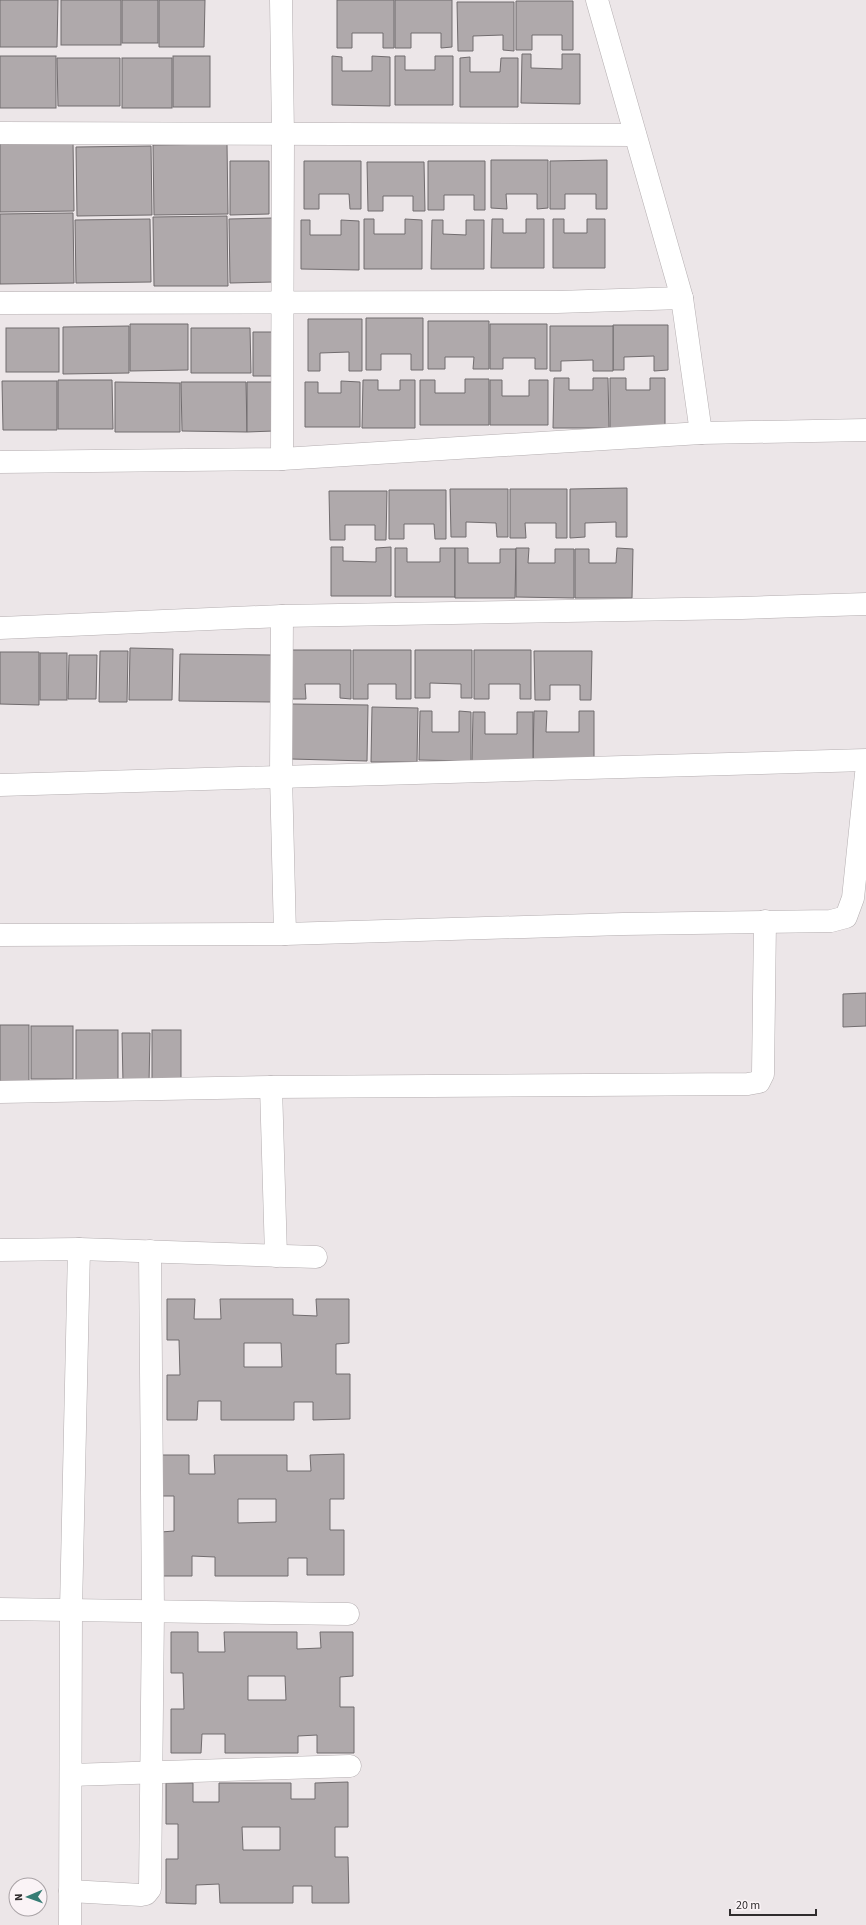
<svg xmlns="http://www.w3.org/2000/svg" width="866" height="1925" font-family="'Source Sans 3',sans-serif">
<rect width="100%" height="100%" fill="#ece6e8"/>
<g fill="#afa9ab" stroke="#716c6e" fill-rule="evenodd">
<path d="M0 0H58L57 47H0Z"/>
<rect x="61" y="0" width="60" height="45"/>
<rect x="122" y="0" width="36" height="43"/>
<path d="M159 0H205L204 47H159Z"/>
<path d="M337 0H394V48H383V33H352V48H337Z"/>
<path d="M395 0H452V47L441 48V33H411V48H395Z"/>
<path d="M516 1H573V50H562V35H532V50H516Z"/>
<path d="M457 2H514V51L503 50V35L473 36V51H458Z"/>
<path d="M522 54H531V68L562 69V54H580V104L521 103Z"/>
<rect x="0" y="56" width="56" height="52"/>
<rect x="173" y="56" width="37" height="51"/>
<path d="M332 56 342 57V71H372V56L390 57V106L332 105Z"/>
<path d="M395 56H405V70H435V56H453V105H395Z"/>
<path d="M470 57V72H500L501 58H518V107H460V58Z"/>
<path d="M57 58H120V106H58Z"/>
<rect x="122" y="58" width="50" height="50"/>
<path d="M73 141 74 211 0 212V142Z"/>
<path d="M227 144 228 214 154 215 153 145Z"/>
<path d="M151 146 152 215 77 216 76 147Z"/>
<path d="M491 160H548V208L537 209V194H506L507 209 491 208Z"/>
<path d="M607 160V209H596V194H565V209H550V161Z"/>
<path d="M230 161H269V214L230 215Z"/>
<path d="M304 161H361V209H350L349 194H319V209H304Z"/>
<path d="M428 161H485V210H474V195H444V210H428Z"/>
<path d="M367 162H424L425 211H413V196H383V211H368Z"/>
<path d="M73 213 74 283 0 284V214Z"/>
<path d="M227 216 228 286H154L153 217Z"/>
<path d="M273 218 274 282 230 283 229 219Z"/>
<path d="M150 219 151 282 76 283 75 220Z"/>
<path d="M364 219H374V234H405V219L422 220V269H364Z"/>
<path d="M492 219H503V233H526V219H544V268H491Z"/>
<path d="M553 219H564V233H587V219H605V268H553Z"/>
<path d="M301 220H310V235H341V220L359 221V270L301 269Z"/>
<path d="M432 220H443V234L466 235V220H484V269H431Z"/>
<path d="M366 318H423V370H411V354H381V370H366Z"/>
<path d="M308 319H362V371H349V352L320 353V371H308Z"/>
<path d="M428 321H489V369H473L474 357H445V369H428Z"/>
<path d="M130 324H188V370L130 371Z"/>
<path d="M490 324H547V369H535V358H503V369H490Z"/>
<path d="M613 325H668V370L654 371V356L624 357V370H613Z"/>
<path d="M129 326V373L63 374V327Z"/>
<path d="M550 326H613V371H593V360L561 361V371H550Z"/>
<rect x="6" y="328" width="53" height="44"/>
<path d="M191 328H250L251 373H191Z"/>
<path d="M253 332H277L278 376H253Z"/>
<path d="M554 378H569V390H593V378H608L609 428H553Z"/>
<path d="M610 378H626V390H650V378H665V428H610Z"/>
<path d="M465 379H489V425H420V380H435V393H465Z"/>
<path d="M58 380H112L113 429H58Z"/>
<path d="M363 380H378V390H400V380H415V428H362Z"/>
<path d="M490 380H502V396H529V380H548V425H490Z"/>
<path d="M2 381H57V430H3Z"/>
<path d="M341 381 360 382V427H305V382H318V393H341Z"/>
<path d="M115 382 180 383V432H115Z"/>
<path d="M181 382H246L247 432 182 431Z"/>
<path d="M247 382H273L274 431 247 432Z"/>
<path d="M627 488V537H616V522L585 523V537L570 538V489Z"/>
<path d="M450 489H508V537H497L496 523 466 522V537H451Z"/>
<path d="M510 489H567V538H556V523H525L526 538H510Z"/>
<path d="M389 490H446V539H435L434 524H404V539H389Z"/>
<path d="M329 491H387L386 540H375V525H345V540H330Z"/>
<path d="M331 547H343V561L376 562V548L391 547V596H331Z"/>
<path d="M395 548H407V562H440V548H455V597H395Z"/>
<path d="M455 548H468V563H500V549H516L515 598H455Z"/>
<path d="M516 548H529L528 563H555V549H574V598L516 597Z"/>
<path d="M617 548 633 549 632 598H575V549H589V563H616Z"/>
<path d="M130 648 173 649 172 700H129Z"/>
<path d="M290 650H351V699L340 698V684H305L306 699H290Z"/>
<path d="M353 650H411V699H396V684H368V699H353Z"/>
<path d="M415 650H472V698H461V684L430 683V698H415Z"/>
<path d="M474 650H531V699H520V684H489V699H474Z"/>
<path d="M100 651H128L127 702H99Z"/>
<path d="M534 651H592L591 700H580V685H550V700H535Z"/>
<path d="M0 652H39V705L0 704Z"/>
<rect x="40" y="653" width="27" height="47"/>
<path d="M180 654 272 655V702L179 701Z"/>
<path d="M69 655H97L96 699H68Z"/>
<path d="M292 704 368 705 367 761 291 759Z"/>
<path d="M372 707 418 708 417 762H371Z"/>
<path d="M420 711H432V732H459V711L471 712V761L419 760Z"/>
<path d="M534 711H547L546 732H579V711H594V760H533Z"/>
<path d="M473 712H485V734H517V712H533V761H472Z"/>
<path d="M866 993V1026L843 1027V994Z"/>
<rect x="0" y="1025" width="29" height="59"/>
<rect x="31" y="1026" width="42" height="53"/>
<rect x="76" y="1030" width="42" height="52"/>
<rect x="152" y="1030" width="29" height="49"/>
<path d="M122 1033H150L149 1083H123Z"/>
<path d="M167 1299H195L194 1319H221L220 1299H293V1315L317 1316 316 1299H349V1343L336 1344V1374H350V1419L313 1420V1402H294V1420H221V1401H198L197 1420H167V1375H180L179 1340H167ZM244 1343H281L282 1367H244Z"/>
<path d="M344 1454V1499H330V1530H344V1575H307V1558H288V1576H215V1557L192 1556V1576H161V1532L174 1531V1496H161V1455H189V1474H215L214 1455H287V1471H311L310 1455ZM238 1499H276V1522L238 1523Z"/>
<path d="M171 1632H198V1652H225L224 1632H297V1649L321 1648 320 1632H353V1676L340 1677V1707H354V1753H317V1735L298 1736V1753H225V1734H202L201 1753H171V1709H184L183 1673H171ZM248 1676H285L286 1700H248Z"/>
<path d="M348 1782V1827H335V1857H348L349 1903H312V1886H293V1903H220L219 1884 196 1885V1904L166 1903V1859H178V1824H166V1783H193V1802H219V1783H291V1799H315V1783ZM242 1827H280V1850H243Z"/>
</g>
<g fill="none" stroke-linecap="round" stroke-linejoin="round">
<defs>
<g id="minor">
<path d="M281 0 283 135 282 459"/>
<path d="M597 0 682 298 701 433"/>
<path d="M0 133 635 135"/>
<path d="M0 303 557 302 682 298"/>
<path d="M0 462 282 459 701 433 866 430"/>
<path d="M282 616 281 776 285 934"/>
<path d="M0 628 282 616 742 608 866 604"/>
<path d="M0 785 866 760"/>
<path d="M0 935 285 934 623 924 831 921 846 917 853 898 866 774"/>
<path d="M271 1087 276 1256"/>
<path d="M0 1092 271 1087 748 1084 759 1082 763 1074 765 921"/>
<path d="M0 1250 79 1249 316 1257"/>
<path d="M0 1609 348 1614"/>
<path d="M71 1775 350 1766"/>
<path d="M70 1891 141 1895 146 1894 150 1889 153 1611 150 1251"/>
<path d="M70 1925 71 1609 79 1249"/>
</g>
</defs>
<use href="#minor" stroke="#b4aeb0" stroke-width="23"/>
<use href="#minor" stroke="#fff" stroke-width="22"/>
</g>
<g transform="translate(28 1897) rotate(268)"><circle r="19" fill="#faf3f6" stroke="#a9a3a6"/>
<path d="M0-3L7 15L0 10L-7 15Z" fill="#367d75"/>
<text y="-6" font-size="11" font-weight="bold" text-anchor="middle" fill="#2f2c2d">N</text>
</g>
<path d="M730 1909v6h86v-6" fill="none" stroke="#2f2c2d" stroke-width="2"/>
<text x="736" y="1909" font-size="12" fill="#2f2c2d" stroke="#faf3f6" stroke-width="3" paint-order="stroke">20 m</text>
</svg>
